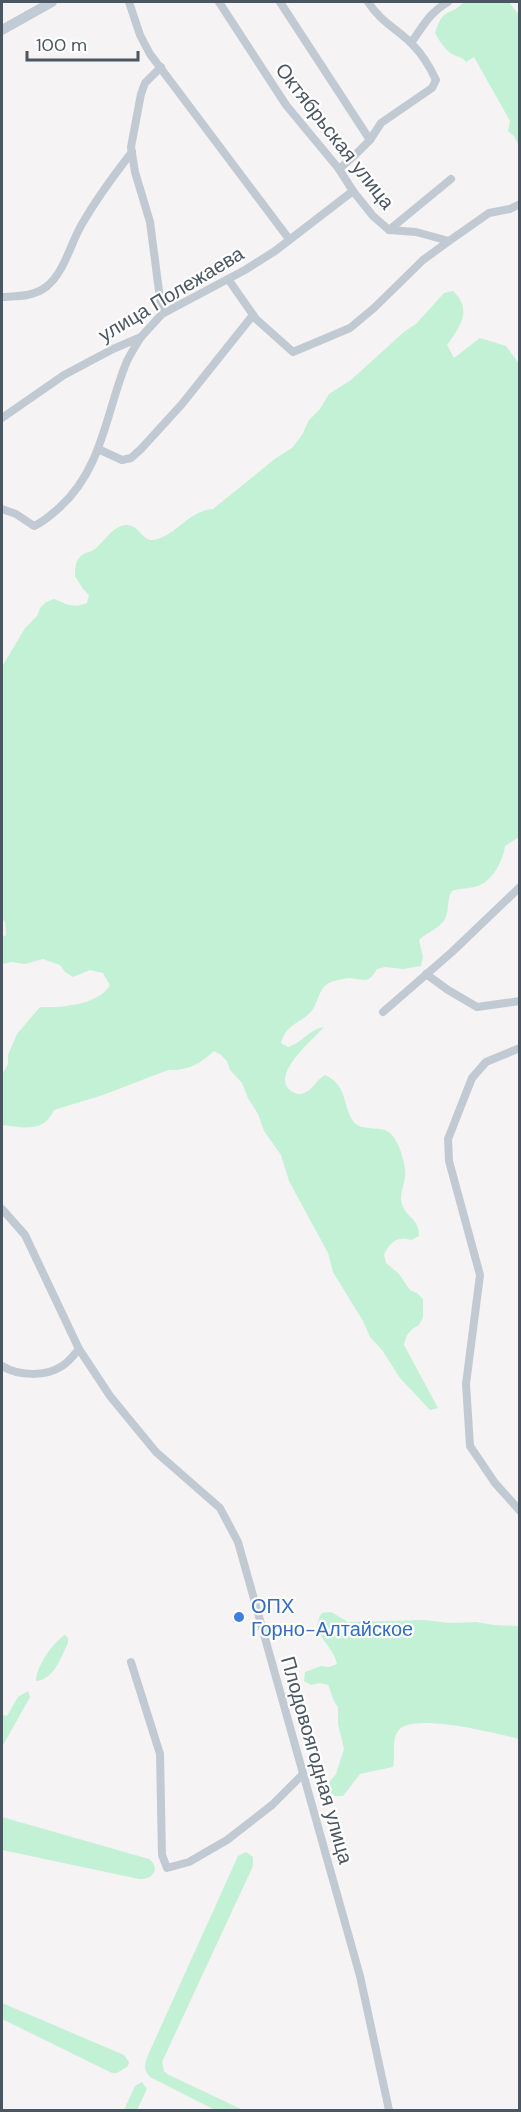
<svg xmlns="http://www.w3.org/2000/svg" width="521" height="2112" font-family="'DM Sans',sans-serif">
<rect width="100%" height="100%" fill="#f5f3f3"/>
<g fill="#c3f1d5">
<path d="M464 2H509L519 15V146L514 136 508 131 510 121 474 57 466 62C461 56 459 58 452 54 445 50 439 40 435 33 444 5 449 18 464 2Z"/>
<path d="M453 291C473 310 460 327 447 345L454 358 480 338 506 346 519 364V837L505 846C503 860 494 879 480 885 472 889 461 888 452 891 446 900 450 909 445 919 439 929 427 932 419 940L423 957 421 966 403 969 385 967 377 969C368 985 364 979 349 978 345 978 335 981 331 982 319 987 319 1000 313 1009 302 1024 287 1022 281 1043L288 1047C302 1043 308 1030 324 1027 314 1039 269 1075 291 1091 295 1094 300 1095 304 1093 313 1090 316 1080 325 1075 348 1085 342 1105 353 1121 361 1133 381 1124 391 1134 399 1141 407 1167 405 1177 404 1186 399 1195 402 1204 407 1219 419 1218 419 1236L411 1240C397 1236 390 1242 384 1255L386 1263 399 1274 410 1290 417 1293 423 1299V1317L419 1325C409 1330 406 1335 404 1345L438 1408 430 1410 400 1378 382 1350 370 1337 363 1321 333 1272 328 1253 289 1181 281 1155 264 1131 258 1114 248 1098 242 1083 230 1070 227 1061 221 1055 214 1051C200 1064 188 1071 168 1070L103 1095 54 1110C43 1134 22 1127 2 1125V1075L8 1064V1055L17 1034 40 1007C60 1008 99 1005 110 985L103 973 90 970 73 977 65 972 60 965 43 959 25 964 12 962 2 964V937L6 935 5 922 2 919V667L25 628 37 616 40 608 46 602 54 599C67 604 73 609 87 603L89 595 83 589 75 576C75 570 75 563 79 558 83 552 90 553 95 549 105 541 113 525 127 525 141 525 142 545 158 539 179 532 189 511 213 509L276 458 292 448 302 435 309 420 320 409 329 394 351 380 405 331 416 324 444 293Z"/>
<path d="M331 1612 348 1622 424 1620 450 1623 476 1622 494 1625 519 1626V1739C499 1734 411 1711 398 1731 391 1741 396 1756 393 1767L360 1774 343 1796H334L329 1790 330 1781 336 1774 344 1749 338 1724V1707C332 1700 332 1693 328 1685L320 1683 311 1685 304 1681 305 1672 321 1666 329 1667 337 1664C333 1644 308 1633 322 1613Z"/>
<path d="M65 1635 68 1638V1643C61 1657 54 1680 36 1681 36 1667 53 1642 65 1635Z"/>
<path d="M28 1691 30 1697 2 1747V1715L7 1716 18 1697Z"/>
<path d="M2 1817 149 1859C161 1868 153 1880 139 1879L2 1850Z"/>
<path d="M246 1852 253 1857V1866L162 2062 164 2071 167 2074 243 2110H215L150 2077C142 2069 145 2062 149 2053L238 1856Z"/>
<path d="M2 2003 124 2055 129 2062 128 2066 117 2073H112L2 2019Z"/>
<path d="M142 2082 147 2089 137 2110H124L135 2086Z"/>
</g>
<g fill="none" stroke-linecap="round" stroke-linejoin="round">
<g stroke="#c1cad2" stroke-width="8">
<path d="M129 2 140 35 150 54 289 239"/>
<path d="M219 2 286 105 339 169 353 191 373 216 389 230 416 232 449 241 489 213 510 209 520 204"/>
<path d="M280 2 370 140"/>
<path d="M411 43C424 25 429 13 448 2"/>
<path d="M161 67 145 83 141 94 131 147 135 172 150 222 162 314"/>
<path d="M339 169 355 155 370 140 381 123 432 88 436 80C430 67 422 54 412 44 398 30 379 20 368 2"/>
<path d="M389 230 451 179"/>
<path d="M228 279 256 319 293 352 350 328 374 308 423 260 449 241"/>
<path d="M2 297C17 296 33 297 46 287 65 272 70 244 82 224 97 198 114 175 132 152"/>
<path d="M2 418 64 375 113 349 141 337 162 314 245 270 275 251 353 191"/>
<path d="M98 449 122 460 131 458 141 449 182 404 253 315"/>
<path d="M2 509 16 514 34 526C45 521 52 514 60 507 103 468 106 411 127 361 131 353 136 345 141 337"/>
<path d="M426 974 448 990 477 1007 520 1001"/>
<path d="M383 1012 452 952 520 887"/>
<path d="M520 1048 486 1062 472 1078 448 1139 449 1161 480 1275 466 1384 470 1446 495 1483 520 1511"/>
<path d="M2 1209 25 1235 79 1349 110 1396 156 1452 220 1508 238 1542 360 1976 389 2110"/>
<path d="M2 1366C18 1376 46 1377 62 1366 69 1362 74 1355 79 1349"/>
<path d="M131 1662 160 1754 162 1855 167 1868 189 1862 227 1840 272 1805 303 1774"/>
</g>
<path stroke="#c1cbd6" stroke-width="10" d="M2 30 52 2"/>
</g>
<circle fill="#3f7fe0" stroke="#fff" stroke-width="2" cx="239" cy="1617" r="6"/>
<g text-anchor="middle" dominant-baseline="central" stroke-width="4.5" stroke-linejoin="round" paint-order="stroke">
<g font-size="20" fill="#4a5661" stroke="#fff">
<text transform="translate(335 136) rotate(52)">Октябрьская улица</text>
<text transform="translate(171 294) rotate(-31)">улица Полежаева</text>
<text transform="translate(317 1760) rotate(74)">Плодовоягодная улица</text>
</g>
<g font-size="20" fill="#366cbe" stroke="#fff" text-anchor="start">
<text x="251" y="1606">ОПХ<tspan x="251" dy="23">Горно-Алтайское</tspan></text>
</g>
</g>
<rect width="521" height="2112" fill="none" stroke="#4a5661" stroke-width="6"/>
<path d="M27 51v9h111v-9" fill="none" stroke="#4a5661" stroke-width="3"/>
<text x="36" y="51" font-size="18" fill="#4a5661" stroke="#ffffff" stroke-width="4.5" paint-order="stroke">100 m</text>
</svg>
